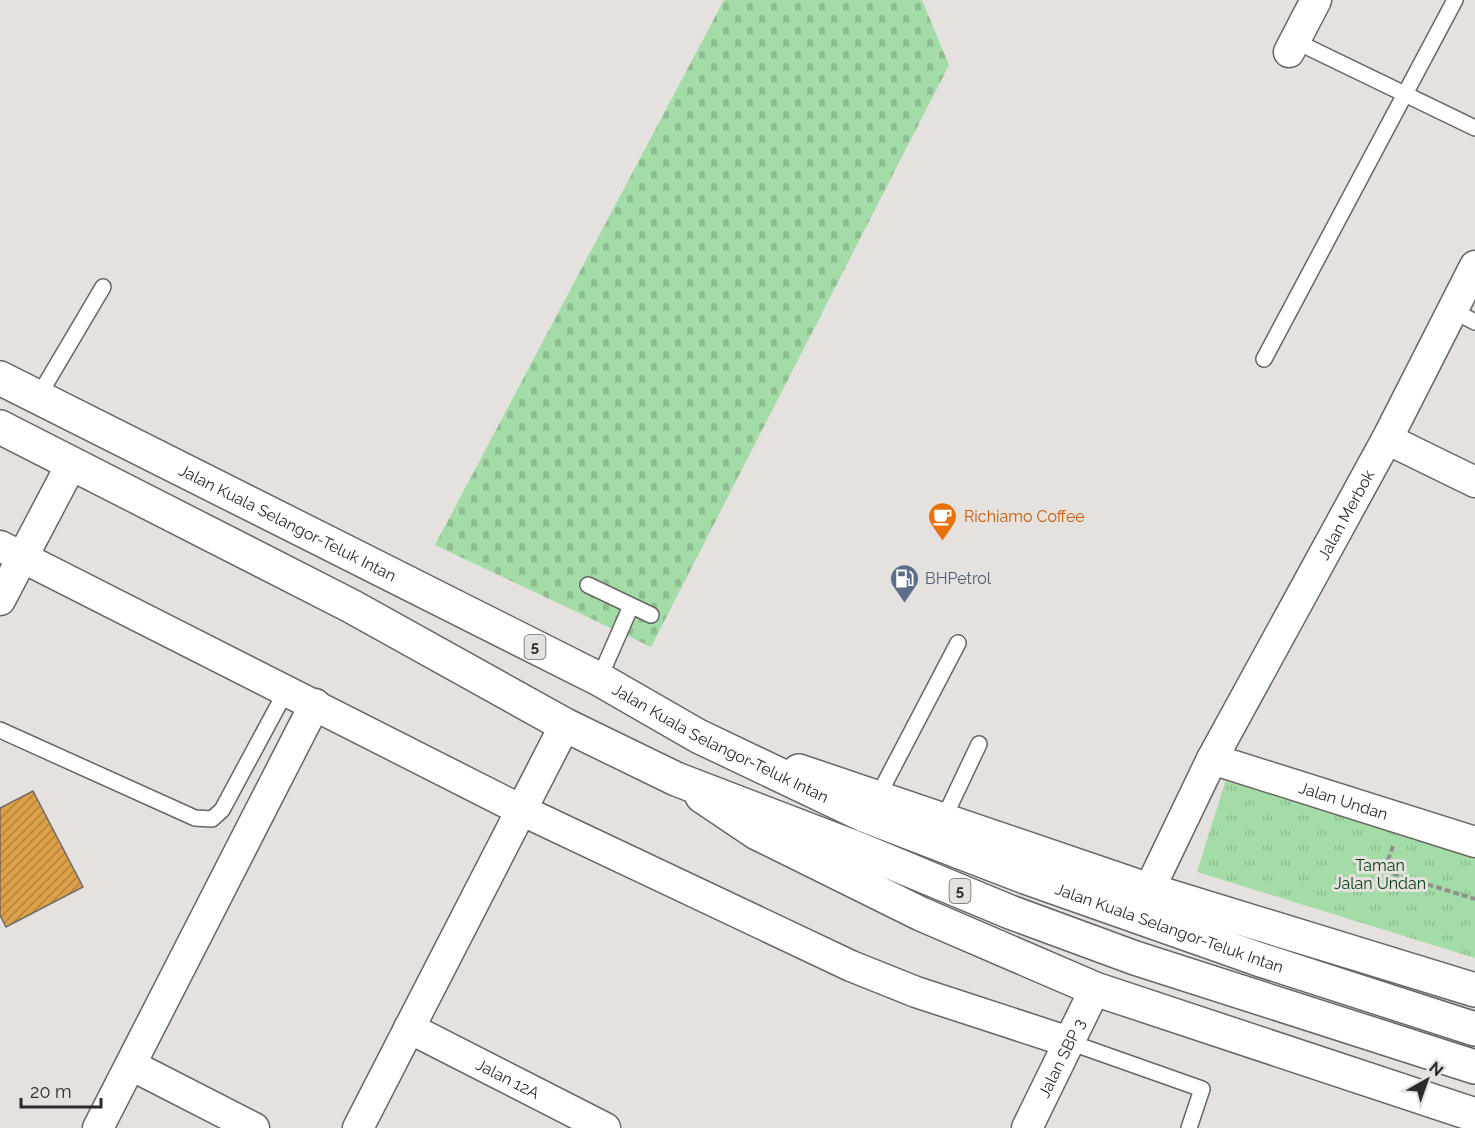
<svg xmlns="http://www.w3.org/2000/svg" width="1475" height="1128" font-family="Raleway,sans-serif">
<defs>
<pattern id="cemetery-stones" width="16" height="16" patternUnits="userSpaceOnUse" patternTransform="scale(1.5)"><rect width="16" height="16" fill="#a4dca7"/><path d="M2 7V4a2 2 0 0 1 4 0v3zM10 15v-3a2 2 0 0 1 4 0v3z" fill="#8dbd90"/></pattern>
<pattern id="park-tufts" width="24" height="20" patternUnits="userSpaceOnUse" patternTransform="scale(1.5)"><rect width="24" height="20" fill="#a4dca7"/><path d="M3 7l-1-3M5 7V3M7 7l1-3M15 17l-1-3M17 17v-4M19 17l1-3" fill="none" stroke="#8dbd90"/></pattern>
<pattern id="building-hatch" width="6" height="6" patternUnits="userSpaceOnUse" patternTransform="scale(1.5)"><rect width="6" height="6" fill="#dca048"/><path d="M-1 1l2-2M0 6l6-6M5 7l2-2" fill="none" stroke="#b3833c"/></pattern>
</defs>
<rect width="100%" height="100%" fill="#e5e1df"/>
<path fill="url(#cemetery-stones)" d="M724 0H922L949 65 651 647 435 545Z"/>
<path fill="url(#park-tufts)" d="M1228 773 1475 849V958L1197 872Z"/>
<path fill="url(#building-hatch)" stroke="#6d6b68" stroke-width="1.5" d="M33 791 83 887 6 927 0 915V808Z"/>
<g fill="none" stroke-linecap="round" stroke-linejoin="round">
<defs>
<g id="service">
<path d="M1295 41 1475 128"/>
<path d="M1452 310 1475 322"/>
<path d="M1264 359 1455 0"/>
<path d="M38 397 103 287"/>
<path d="M588 585 651 615"/>
<path d="M599 679 631 606"/>
<path d="M0 730 195 818 212 819 222 810 286 691"/>
<path d="M877 798 958 643"/>
<path d="M943 820 979 744"/>
<path d="M1069 1042 1202 1089 1189 1128"/>
</g>
<g id="minor">
<path d="M1289 52 1316 0"/>
<path d="M1387 439 1475 482"/>
<path d="M0 546 521 810 851 966 916 992 1069 1042"/>
<path d="M0 600 71 465"/>
<path id="s1" d="M1212 759 1475 842"/>
<path id="s2" d="M1149 890 1212 759 1387 439 1475 266"/>
<path id="s3" d="M409 1028 605 1128"/>
<path d="M131 1065 254 1128"/>
<path d="M98 1128 315 704"/>
<path d="M358 1128 565 725"/>
<path id="s4" d="M1027 1128 1095 989"/>
</g>
<g id="tertiary">
<path d="M799 771 1149 890 1475 990"/>
<path d="M702 796 757 833 921 914 1095 989 1475 1115"/>
</g>
<g id="trunk">
<path id="s5" d="M0 378 599 679 698 736 864 815 1025 877 1258 959 1475 1029"/>
<path d="M0 427 351 606 565 725 676 779 861 850 1010 912 1135 958 1475 1067"/>
</g>
</defs>
<use href="#service" stroke="#696563" stroke-width="18"/>
<use href="#minor" stroke="#696563" stroke-width="33"/>
<use href="#tertiary" stroke="#696563" stroke-width="36"/>
<use href="#trunk" stroke="#696563" stroke-width="36"/>
<path stroke="#92908e" stroke-width="4" stroke-dasharray="6 3" stroke-linecap="butt" d="M1393 846 1384 871 1475 899"/>
<use href="#service" stroke="#fff" stroke-width="15"/>
<use href="#minor" stroke="#fff" stroke-width="30"/>
<use href="#tertiary" stroke="#fff" stroke-width="33"/>
<use href="#trunk" stroke="#fff" stroke-width="33"/>
</g>
<defs>
<symbol id="cafe-pin" viewBox="-11 -11 22 30"><path d="M0 17L-7.5 6A9.5 9.5 0 1 1 7.5 6Z" fill="#e8710a" stroke="#e5e1df"/><path d="M-5.5-4.5H6V0H3Q3 3.5 0 3.5H-2.5Q-5.5 3.5-5.5 0ZM3-3.2v2h1.7v-2ZM-6 4.5H4V6H-6Z" fill="#fff"/></symbol>
<symbol id="fuel-pin" viewBox="-11 -11 22 30"><path d="M0 17L-7.5 6A9.5 9.5 0 1 1 7.5 6Z" fill="#5c6f8a" stroke="#e5e1df"/><path d="M-5.5-6h7V0h2V4h1.3V-2.5L3-4.5l.8-.8L6-3V5H2.5V1h-1V6h-7ZM-4.2-4.7v3.2H.2V-4.7Z" fill="#fff"/></symbol>
</defs>
<g fill-rule="evenodd">
<use href="#cafe-pin" x="926" y="500" width="33" height="45"/>
<use href="#fuel-pin" x="888" y="562" width="33" height="45"/>
</g>
<g text-anchor="middle" dominant-baseline="central" stroke-width="6" stroke-linejoin="round" paint-order="stroke">
<g fill="#e5e1df" stroke="#646260" stroke-width="1.5">
<rect x="524.5" y="635" width="21" height="24" rx="4.5"/>
<rect x="949.5" y="879" width="21" height="24" rx="4.5"/>
</g>
<g font-size="15" font-weight="bold" fill="#2c2b2a">
<text x="535" y="647">5</text>
<text x="960" y="891">5</text>
</g>
<g font-size="16" fill="#2c2b2a" stroke="#e5e1df">
<text stroke="none"><textPath href="#s2" startOffset="424">Jalan Merbok</textPath></text>
<text stroke="none"><textPath href="#s5" startOffset="322">Jalan Kuala Selangor-Teluk Intan</textPath></text>
<text stroke="none"><textPath href="#s5" startOffset="808">Jalan Kuala Selangor-Teluk Intan</textPath></text>
<text stroke="none"><textPath href="#s1" startOffset="138">Jalan Undan</textPath></text>
<text stroke="none"><textPath href="#s5" startOffset="1294">Jalan Kuala Selangor-Teluk Intan</textPath></text>
<text stroke="none"><textPath href="#s4" startOffset="78">Jalan SBP 3</textPath></text>
<text stroke="none"><textPath href="#s3" startOffset="111">Jalan 12A</textPath></text>
</g>
<g font-size="16" fill="#c56008" stroke="#e5e1df" text-anchor="start">
<text x="964" y="516">Richiamo Coffee</text>
</g>
<g font-size="16" fill="#4e5e75" stroke="#e5e1df" text-anchor="start">
<text x="925" y="578">BHPetrol</text>
</g>
<g font-size="16" fill="#023e10" stroke="#e5e1df">
<text x="1380" y="865">Taman<tspan x="1380" dy="18">Jalan Undan</tspan></text>
</g>
</g>
<g transform="translate(1427 1080) rotate(40)" stroke="#e5e1df" stroke-width="4.5" paint-order="stroke">
<path d="M0-4.5L10 22L0 15L-10 22Z" fill="#2c2b2a"/>
<text y="-9" font-size="16" font-weight="bold" text-anchor="middle" fill="#2c2b2a">N</text>
</g>
<path d="M21 1098v9h80v-9" fill="none" stroke="#2c2b2a" stroke-width="3"/>
<text x="30" y="1098" font-size="18" fill="#2c2b2a" stroke="#e5e1df" stroke-width="4.5" paint-order="stroke">20 m</text>
</svg>
